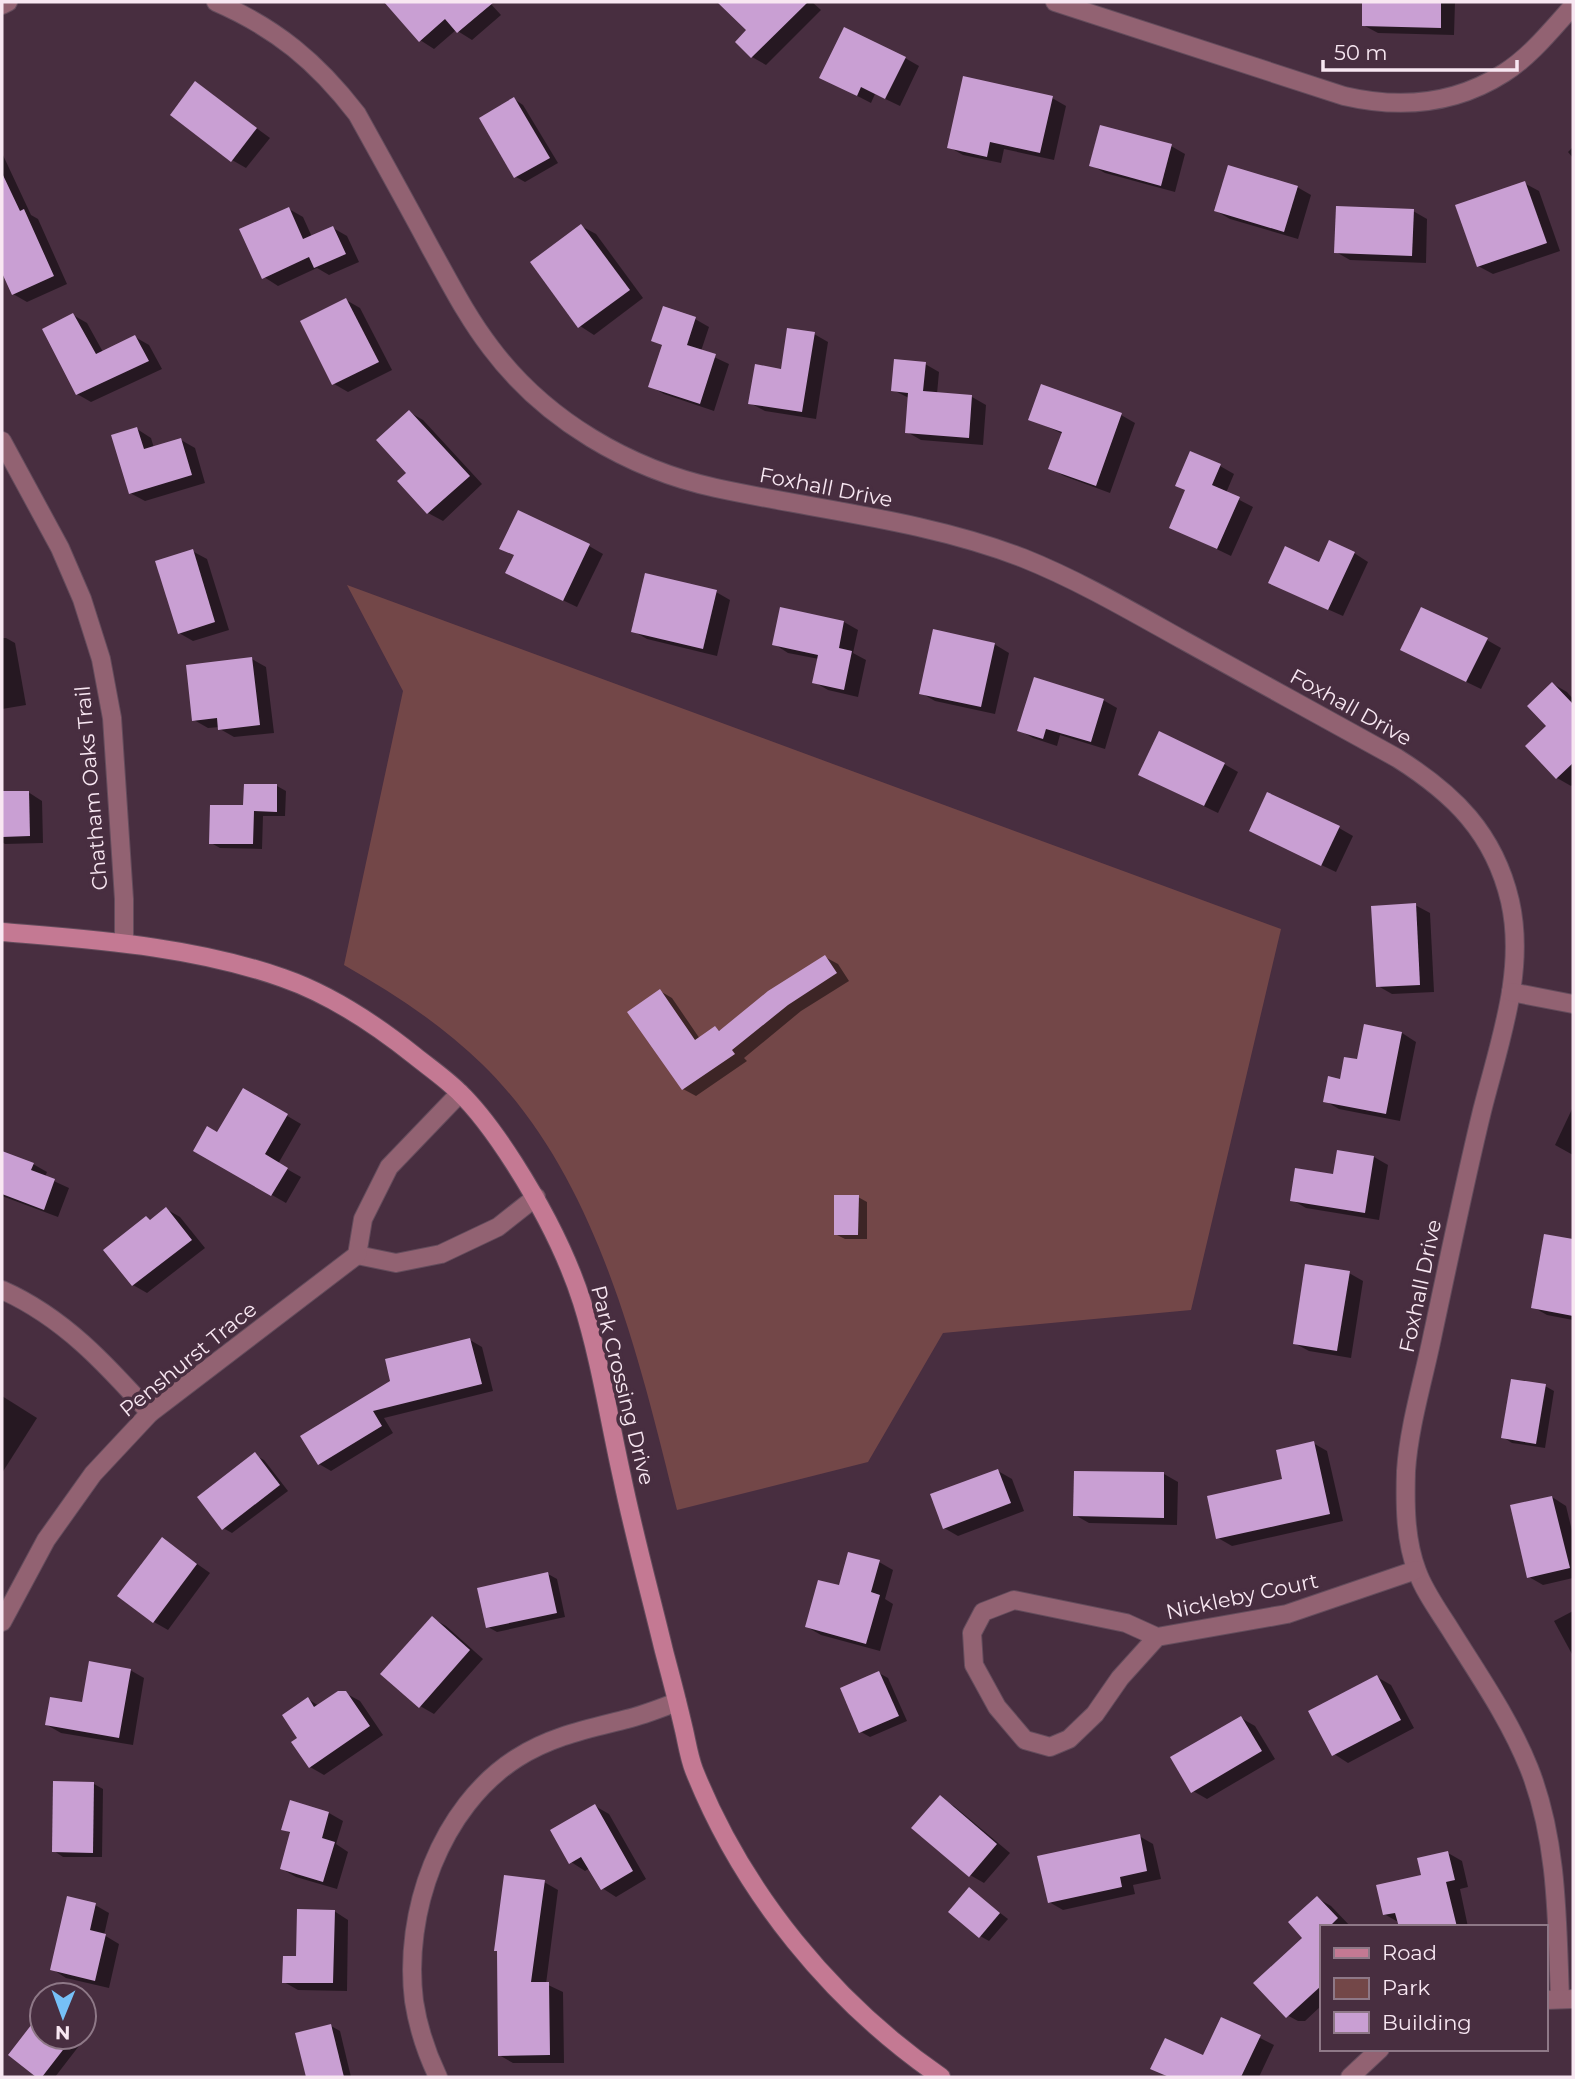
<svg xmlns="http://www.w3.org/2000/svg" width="1575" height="2079" font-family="Montserrat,sans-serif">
<rect width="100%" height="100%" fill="#482e40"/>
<path fill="#734748" d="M347 585 1281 929 1191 1310 943 1333 868 1462 677 1510C639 1358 598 1177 482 1064 441 1024 393 993 344 965L403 691Z"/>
<g fill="#0007">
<path d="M489 2 501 15 472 40 456 30 434 49 420 40 387 3Z"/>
<path d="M735 2H812L821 10 766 65 752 57 749 30 727 9Z"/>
<path d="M1364 2H1455L1454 35 1378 33 1363 25Z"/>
<path d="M905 58 919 66 900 106 875 94 871 103 836 85Z"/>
<path d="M196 84 270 138 246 168 232 160Z"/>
<path d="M1052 98 1066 106 1054 160 1004 149 1001 163 963 155 949 147Z"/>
<path d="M514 99 523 105 558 163 525 182 516 177Z"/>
<path d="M1171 146 1185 154 1175 192 1105 173 1091 165Z"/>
<path d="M1573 147V158L1568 152Z"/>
<path d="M2 153 31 215 38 219 67 284 27 302 13 294 2 268Z"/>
<path d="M1524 183 1539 191 1560 251 1493 274 1478 266Z"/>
<path d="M1297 187 1311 195 1298 239 1230 219 1216 211Z"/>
<path d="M289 209 303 217 312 237 333 228 347 236 359 262 329 275 317 268 278 286 264 277Z"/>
<path d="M1413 211 1427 219 1426 263 1350 260 1336 252Z"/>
<path d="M581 226 596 234 643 298 594 335 580 326Z"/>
<path d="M346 300 360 308 392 370 348 392 334 384Z"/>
<path d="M73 315 87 323 103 352 135 337 149 345 162 369 91 402 77 394Z"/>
<path d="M695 319 709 327 701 351 729 364 714 411 664 394 650 386 663 346 653 341Z"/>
<path d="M814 334 828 342 816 419 765 411 750 403Z"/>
<path d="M925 364 939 372 937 394 972 397 986 405 983 445 921 440 907 432 909 398 893 390Z"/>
<path d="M1042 386 1121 415 1135 423 1110 493 1064 476 1050 468 1063 434 1030 419Z"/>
<path d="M409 412 423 420 482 484 443 521 428 513 400 481 409 473Z"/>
<path d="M137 429 151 438 154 448 181 440 195 448 205 483 145 501 130 493Z"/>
<path d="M1220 466 1234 474 1226 493 1253 507 1231 556 1171 527Z"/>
<path d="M589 546 603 554 577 607 521 580 515 556Z"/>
<path d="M192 551 207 559 229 630 193 641 179 633Z"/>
<path d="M1354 553 1368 562 1343 616 1284 590 1320 564Z"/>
<path d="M716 592 730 600 717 656 647 639 633 631Z"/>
<path d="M781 610 844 622 858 630 853 653 866 660 858 697 828 690 814 682 819 659 788 653 774 644Z"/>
<path d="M2 638H6L15 643 26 705 2 709Z"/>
<path d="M1487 640 1501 648 1481 689 1417 658Z"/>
<path d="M994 644 1009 653 995 714 935 701 921 693Z"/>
<path d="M252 659 266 667 274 733 234 737 220 729V727L208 728 194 720Z"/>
<path d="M1553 684 1567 692 1573 699V784L1571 786 1557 778 1549 726Z"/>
<path d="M1103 700 1117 708 1105 749 1060 735 1057 746 1033 738 1019 730Z"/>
<path d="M1224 764 1238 772 1218 813 1154 782Z"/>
<path d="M277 786 286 791 285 816H263L262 849 220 848 211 843 245 807Z"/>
<path d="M28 792 42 801 43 843 5 844 2 842V793Z"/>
<path d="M1339 828 1353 836 1336 872 1265 838Z"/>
<path d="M1415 905 1430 913 1434 992 1392 994 1378 986Z"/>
<path d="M825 957 838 964 849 981 801 1011 744 1058 747 1061 696 1096 683 1089 660 991 672 998 700 1039 715 1028 722 1032Z"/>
<path d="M1402 1033 1416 1042 1400 1121 1339 1109 1325 1101 1358 1061Z"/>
<path d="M243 1090 301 1124 278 1164 301 1177 286 1203 195 1151 218 1134Z"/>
<path d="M1573 1107V1155L1555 1145Z"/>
<path d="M2 1153 33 1164 47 1172 45 1177 69 1188 58 1217 2 1196Z"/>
<path d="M1374 1157 1388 1165 1379 1220 1306 1208 1292 1200Z"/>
<path d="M858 1197 867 1202V1239H845L835 1234Z"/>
<path d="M166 1209 180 1217 205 1248 147 1293 133 1285 106 1250 146 1218 152 1221Z"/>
<path d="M1546 1236 1573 1240V1320L1547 1315 1533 1307Z"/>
<path d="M1349 1273 1363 1281 1351 1358 1309 1351 1294 1343Z"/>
<path d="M470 1340 482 1347 493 1391 384 1418 393 1433 331 1471 319 1464 392 1382Z"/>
<path d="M1545 1386 1554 1391 1545 1448 1512 1443 1503 1437Z"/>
<path d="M2 1396 37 1418 2 1473Z"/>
<path d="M1313 1443 1327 1451 1343 1521 1232 1546 1218 1538 1284 1480Z"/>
<path d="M255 1455 264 1460 288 1491 232 1533 223 1528Z"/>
<path d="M998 1471 1012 1479 1024 1511 958 1536 944 1528Z"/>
<path d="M1164 1474 1178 1482 1177 1525 1089 1523 1075 1515Z"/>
<path d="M1552 1497 1566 1506 1573 1535V1578L1543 1585 1529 1577Z"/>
<path d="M162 1539 210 1573 168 1630 154 1622Z"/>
<path d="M879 1562 893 1570 885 1599 893 1604 880 1651 821 1635 807 1627 841 1587Z"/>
<path d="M548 1574 557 1579 565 1617 497 1632 488 1627Z"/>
<path d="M1573 1611V1656L1554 1621Z"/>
<path d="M432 1618 446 1626 483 1659 434 1714 420 1706Z"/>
<path d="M130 1670 144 1678 133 1745 61 1733 47 1725 83 1704Z"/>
<path d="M879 1673 888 1678 907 1721 870 1737 861 1732Z"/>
<path d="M1377 1677 1391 1685 1414 1728 1348 1763 1334 1754Z"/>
<path d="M345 1693 360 1701 383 1735 324 1775 310 1767 300 1738 308 1699 319 1706Z"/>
<path d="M1241 1718 1255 1726 1275 1759 1207 1799 1193 1791Z"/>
<path d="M94 1784 103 1789 102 1857H63L54 1851Z"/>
<path d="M940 1798 954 1806 1010 1853 984 1883 970 1875Z"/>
<path d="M291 1802 329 1813 343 1821 336 1844 348 1852 337 1889 296 1877 282 1869 292 1834 283 1829Z"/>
<path d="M595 1806 609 1814 646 1879 616 1897 602 1888 590 1868 585 1871 571 1862Z"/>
<path d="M1139 1836 1153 1844 1161 1879 1133 1885 1135 1894 1063 1910 1049 1902Z"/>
<path d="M1448 1853 1462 1861 1468 1887 1460 1889 1468 1927H1400V1923L1384 1914Z"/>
<path d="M544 1882 558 1890 546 1984 563 1992 564 2063H513L499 2055Z"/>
<path d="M969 1889 1008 1919 989 1941 980 1936Z"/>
<path d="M1317 1898 1331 1906 1351 1927H1321V2006L1305 2021H1298L1283 2013Z"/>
<path d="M95 1905 109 1913 104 1935 119 1944 109 1988 66 1978 52 1969Z"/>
<path d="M334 1911 348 1920 347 1991 298 1990 284 1982 297 1958Z"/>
<path d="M42 2014V2037H84V2023L92 2029 55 2077H39L10 2055Z"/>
<path d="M1222 2019 1274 2045 1259 2077H1169L1153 2068 1204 2057Z"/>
<path d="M331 2026 340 2031 351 2077H308L297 2034Z"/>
</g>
<g fill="#c99fd3">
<path d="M384 2H494L457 33 445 19 419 42Z"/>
<path d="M717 2H808L751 58 735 42 746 30Z"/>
<path d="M1362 2H1441V28L1362 26Z"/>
<path d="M844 27 906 57 885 99 861 87 857 96 819 78Z"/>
<path d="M963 76 1053 96 1040 153 990 142 987 157 947 148Z"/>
<path d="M195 81 257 128 231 162 170 115Z"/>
<path d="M514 97 550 158 514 178 479 118Z"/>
<path d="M1100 125 1172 144 1161 186 1089 166Z"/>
<path d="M1228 165 1298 186 1284 232 1214 211Z"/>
<path d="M2 173 20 211 24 209 54 276 12 295 2 273Z"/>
<path d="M1525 181 1547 243 1477 267 1455 205Z"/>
<path d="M1336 206 1414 209 1412 256 1334 253Z"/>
<path d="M289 207 303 239 333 226 346 254 314 268 309 257 262 279 239 229Z"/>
<path d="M581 224 630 290 578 328 530 262Z"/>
<path d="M346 298 379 362 332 385 300 321Z"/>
<path d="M663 306 696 317 687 345 716 354 700 404 648 387 662 345 651 341Z"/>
<path d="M73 313 96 354 135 335 149 361 76 395 42 329Z"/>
<path d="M787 328 815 332 802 412 748 404 755 364 781 369Z"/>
<path d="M894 359 926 362 923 391 972 395 969 438 905 433 908 393 891 391Z"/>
<path d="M1041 384 1122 413 1096 486 1048 469 1062 432 1028 420Z"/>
<path d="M409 410 470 476 427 514 397 481 406 473 376 440Z"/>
<path d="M137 427 144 449 181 438 192 475 129 494 111 435Z"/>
<path d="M1190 451 1221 464 1212 485 1240 497 1217 549 1169 528 1185 490 1175 486Z"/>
<path d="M518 510 590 544 563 601 505 573 514 555 499 549Z"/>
<path d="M1329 540 1355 552 1328 610 1268 583 1285 546 1319 562Z"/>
<path d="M193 549 215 622 178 634 155 561Z"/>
<path d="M645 573 717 590 703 649 631 632Z"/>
<path d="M780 607 844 621 839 648 852 651 844 690 812 683 818 655 772 645Z"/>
<path d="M1421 607 1488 638 1466 682 1400 650Z"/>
<path d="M933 629 995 643 981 707 919 694Z"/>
<path d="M252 657 260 725 218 730 217 718 192 721 186 665Z"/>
<path d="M1034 677 1104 699 1091 742 1046 729 1043 739 1017 731Z"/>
<path d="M1552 682 1573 704V763L1556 779 1525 746 1546 726 1527 706Z"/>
<path d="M1159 731 1225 763 1204 806 1138 775Z"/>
<path d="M244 784H277V812L254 811 253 844H209L210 805H243Z"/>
<path d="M2 791H29L30 836 2 837Z"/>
<path d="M1267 792 1340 826 1321 866 1249 831Z"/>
<path d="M1416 903 1420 985 1376 987 1371 906Z"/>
<path d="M825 955 837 973 788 1005 732 1050 735 1054 682 1090 627 1012 660 989 695 1040 715 1026 719 1031 768 991Z"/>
<path d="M1364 1024 1402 1032 1386 1114 1323 1102 1328 1076 1340 1079 1344 1057 1357 1059Z"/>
<path d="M243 1088 288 1114 265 1154 288 1168 271 1196 193 1151 207 1126 217 1132Z"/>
<path d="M1337 1150 1374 1156 1365 1213 1290 1201 1295 1168 1333 1174Z"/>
<path d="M2 1151 34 1163 31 1170 55 1179 44 1210 2 1194Z"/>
<path d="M834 1195H859L858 1235H834Z"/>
<path d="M166 1207 192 1240 132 1286 103 1250 146 1216 150 1220Z"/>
<path d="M1544 1234 1573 1239V1316L1531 1308Z"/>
<path d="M1305 1264 1350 1271 1337 1351 1293 1344Z"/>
<path d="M470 1338 482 1384 373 1411 382 1426 318 1465 300 1436 390 1381 385 1359Z"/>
<path d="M1511 1379 1546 1384 1536 1444 1501 1438Z"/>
<path d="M1314 1441 1330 1514 1216 1539 1207 1496 1282 1479 1276 1450Z"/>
<path d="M255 1452 280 1485 222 1530 197 1497Z"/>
<path d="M998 1469 1011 1503 943 1529 930 1494Z"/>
<path d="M1074 1471 1164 1472V1518L1073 1516Z"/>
<path d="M1552 1496 1570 1568 1527 1578 1510 1505Z"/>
<path d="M162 1537 197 1564 153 1623 117 1596Z"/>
<path d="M848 1552 880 1560 871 1592 880 1595 866 1644 805 1627 818 1580 839 1585Z"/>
<path d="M548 1572 557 1613 486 1628 477 1588Z"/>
<path d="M432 1616 470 1650 419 1708 380 1674Z"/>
<path d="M89 1661 131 1669 119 1738 45 1725 50 1697 82 1702Z"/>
<path d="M879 1671 899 1716 859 1733 840 1688Z"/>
<path d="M1377 1675 1401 1720 1332 1756 1308 1711Z"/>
<path d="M338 1691H346L370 1726 309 1768 291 1742 297 1738 282 1715 308 1697 314 1707Z"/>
<path d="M1241 1716 1262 1751 1191 1793 1170 1757Z"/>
<path d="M53 1781 94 1782 93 1853 52 1852Z"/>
<path d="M940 1795 997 1844 969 1877 911 1828Z"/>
<path d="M290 1800 329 1812 322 1838 335 1842 323 1882 280 1869 290 1832 281 1830Z"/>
<path d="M595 1804 633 1871 601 1890 581 1857 569 1864 550 1830Z"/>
<path d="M1140 1834 1147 1871 1120 1877 1122 1887 1048 1903 1037 1856Z"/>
<path d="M1448 1851 1455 1880 1446 1882 1457 1927H1399L1395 1913 1383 1915 1376 1885 1421 1875 1417 1858Z"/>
<path d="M504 1875 545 1880 531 1982H549L550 2055 498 2056 497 1951H494Z"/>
<path d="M969 1887 1000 1913 979 1938 948 1912Z"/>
<path d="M67 1896 96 1903 90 1930 106 1934 95 1981 50 1970Z"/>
<path d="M1317 1896 1338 1918 1329 1927H1321V1986L1286 2018 1253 1983 1302 1938 1288 1922Z"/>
<path d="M297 1909 335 1910 333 1983H282L283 1956H296Z"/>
<path d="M42 2011V2037H73L42 2077H36L8 2055Z"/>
<path d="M1221 2017 1261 2035 1241 2077H1169L1150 2069 1165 2038 1203 2055Z"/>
<path d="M331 2024 344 2077H306L295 2033Z"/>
</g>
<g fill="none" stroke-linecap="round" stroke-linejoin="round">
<defs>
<g id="street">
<path d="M216 2C276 28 317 62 357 114 382 159 407 204 431 249 450 283 467 317 491 348 545 420 629 469 716 488 817 510 925 520 1023 558 1078 580 1131 611 1183 640 1254 679 1326 719 1397 758 1454 794 1494 833 1510 901 1526 971 1499 1043 1482 1111 1464 1185 1449 1259 1433 1333 1424 1378 1409 1425 1406 1471 1405 1504 1405 1540 1417 1571 1424 1591 1438 1610 1450 1629 1478 1674 1509 1718 1529 1768 1558 1841 1557 1922 1560 1999"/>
<path d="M1055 2 1344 96C1400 109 1454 105 1504 73 1531 56 1552 29 1573 6"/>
<path d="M2 5 8 2"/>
<path d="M2 441 60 548 82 599 101 659 112 718 124 899V943"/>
<path d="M1511 992 1573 1004"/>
<path d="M357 1255 396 1263 441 1254 498 1227 536 1197"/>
<path d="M2 1290C63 1317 106 1364 150 1413"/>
<path d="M2 1622 46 1540 93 1474 150 1413 357 1255 363 1219 389 1167 460 1093"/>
<path d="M1157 1637 1120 1678 1095 1714 1069 1739 1050 1747 1025 1740 997 1707 974 1665 972 1633 983 1612 1014 1600 1126 1623 1157 1637 1287 1614 1416 1570"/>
<path d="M1545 2000 1573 1999"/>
<path d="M438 2077C427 2054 418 2027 414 2001 403 1913 440 1807 517 1758 551 1736 588 1729 627 1719 644 1715 661 1708 677 1702"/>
<path d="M1350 2077 1380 2049"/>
</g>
<path id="secondary" d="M2 932C96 940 192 946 283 978 332 995 375 1024 415 1056 430 1068 446 1079 459 1092 481 1113 498 1138 514 1163 542 1207 566 1252 582 1302 600 1359 609 1419 622 1477 634 1535 650 1593 664 1651 671 1677 678 1704 684 1730 687 1743 689 1757 694 1770 743 1893 832 2002 941 2077"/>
</defs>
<use href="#street" stroke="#644c5c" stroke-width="20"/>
<use href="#secondary" stroke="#644c5c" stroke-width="20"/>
<use href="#street" stroke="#926272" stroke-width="18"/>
<use href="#secondary" stroke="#c47993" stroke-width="18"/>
</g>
<g text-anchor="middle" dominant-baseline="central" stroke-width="7" stroke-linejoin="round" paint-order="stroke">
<g font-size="21" fill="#f8e7f2" stroke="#482e40">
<text transform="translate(826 487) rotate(11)">Foxhall Drive</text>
<text transform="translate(1351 707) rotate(29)">Foxhall Drive</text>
<text transform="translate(91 788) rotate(-95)">Chatham Oaks Trail</text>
<text transform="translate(1420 1286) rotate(-78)">Foxhall Drive</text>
<text transform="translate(188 1359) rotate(-39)">Penshurst Trace</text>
<text transform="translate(623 1385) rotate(76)">Park Crossing Drive</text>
<text transform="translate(1242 1596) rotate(-12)">Nickleby Court</text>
</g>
</g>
<rect width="1575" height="2079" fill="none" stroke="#f8e7f2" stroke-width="7"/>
<rect x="1320" y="1925" width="228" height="126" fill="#482e40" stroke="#8e7887" stroke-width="2"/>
<rect x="1334" y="1948" width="35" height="10" fill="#c47993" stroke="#8e7887" stroke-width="2"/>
<text x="1382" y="1960" font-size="21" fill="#f8e7f2">Road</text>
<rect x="1334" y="1978" width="35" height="21" fill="#734748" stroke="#8e7887" stroke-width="2"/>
<text x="1382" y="1995" font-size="21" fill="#f8e7f2">Park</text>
<rect x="1334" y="2012" width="35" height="21" fill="#c99fd3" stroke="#8e7887" stroke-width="2"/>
<text x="1382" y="2030" font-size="21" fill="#f8e7f2">Building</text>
<g transform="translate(63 2016) rotate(181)"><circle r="33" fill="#482e40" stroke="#8e7887" stroke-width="2"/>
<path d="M0-5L12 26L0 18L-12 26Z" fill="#76c0f7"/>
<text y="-10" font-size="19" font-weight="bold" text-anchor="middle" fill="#f8e7f2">N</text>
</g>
<path d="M1323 60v10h194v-10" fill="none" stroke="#f8e7f2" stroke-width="3.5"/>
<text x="1334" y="60" font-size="21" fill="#f8e7f2" stroke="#482e40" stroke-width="5" paint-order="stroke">50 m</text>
</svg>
